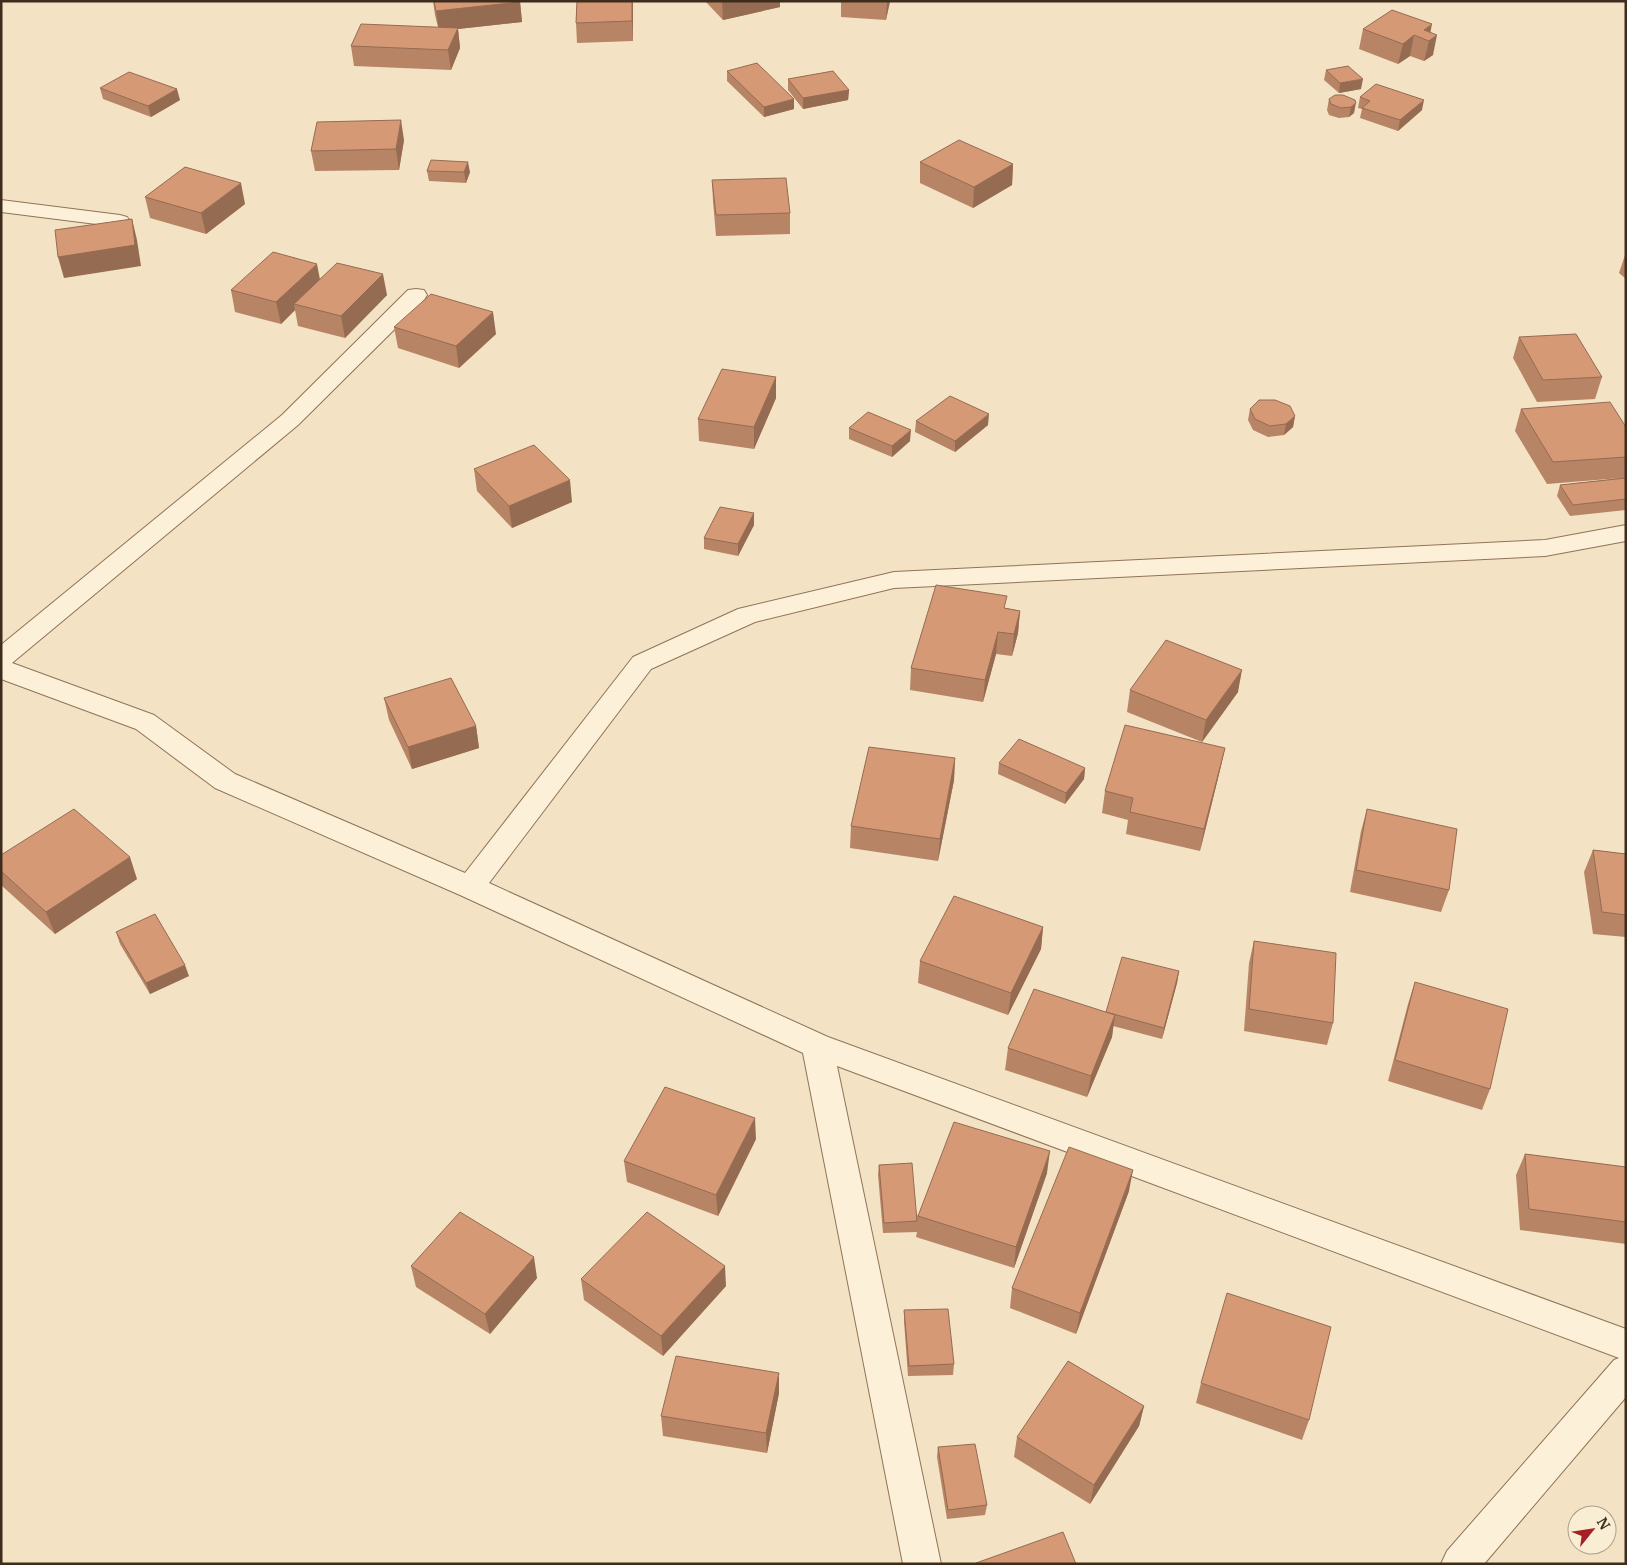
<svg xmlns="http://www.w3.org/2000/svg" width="1627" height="1565" font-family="Merriweather,serif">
<rect width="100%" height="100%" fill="#f3e3c4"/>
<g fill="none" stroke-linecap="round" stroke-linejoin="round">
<defs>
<g id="street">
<path d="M1 200 120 215 127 217 130 221 127 225 120 227 1 212Z"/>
<path d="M416 289 424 290 427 295 424 300 298 425 12 663 154 715 235 774 465 873 633 657 738 609 894 572 1545 540 1626 525V541L1545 556 894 588 755 622 651 669 489 883 828 1037 1626 1329V1397L1484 1564H1441L1447 1551 1614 1360 1619 1358 837 1066 941 1564H903L803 1053 460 895 215 788 136 729 1 679V645L282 415 408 290Z"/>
</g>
</defs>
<use href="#street" stroke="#907358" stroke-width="2"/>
<use href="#street" fill="#fcf0d8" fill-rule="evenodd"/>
</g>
<g fill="#b78465">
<path d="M433 1H520L522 22 458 29 460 48 451 70 354 66 351 46 438 27 435 15Z"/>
<path d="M577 1H633V41L577 43 576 23Z"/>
<path d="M705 1H780V7L723 20Z"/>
<path d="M841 1H890L886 20 841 17Z"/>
<path d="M1363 29 1431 32 1433 55 1424 61 1410 56 1398 64 1359 49Z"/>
<path d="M1326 70 1361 89 1339 93 1324 80Z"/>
<path d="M727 71 794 109 764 117 727 81Z"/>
<path d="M788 79 849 90 848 100 803 109 788 90Z"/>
<path d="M100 88 180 100 151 117 103 99Z"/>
<path d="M1360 97 1422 110 1398 131 1360 118 1362 109 1358 108Z"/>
<path d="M1329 99 1355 100 1354 113 1349 117 1339 118 1329 115 1327 110Z"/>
<path d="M404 140 399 170 315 171 311 151Z"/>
<path d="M920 162 1013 164 1012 185 973 208 920 183Z"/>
<path d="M427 171 470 172 466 183 429 181Z"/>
<path d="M712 180 790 213V234L716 236 713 201Z"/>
<path d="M145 197 245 204 206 234 150 218Z"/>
<path d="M1626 252V279L1619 273Z"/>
<path d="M320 279 387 295 345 338 298 326 295 310 281 324 235 312 231 290Z"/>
<path d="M394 327 496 334 459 368 398 348Z"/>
<path d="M1519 337 1602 377 1595 399 1537 402 1513 358Z"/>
<path d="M776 398 754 449 699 441 698 419Z"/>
<path d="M1250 409 1295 416 1293 427 1284 435 1268 437 1253 430 1248 420Z"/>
<path d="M1521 409 1626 427V510L1570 516 1557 496 1560 485 1621 478 1547 484 1515 431Z"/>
<path d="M916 421 988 425 955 452 915 432Z"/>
<path d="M849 428 910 441 892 457 849 439Z"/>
<path d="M474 469 572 502 512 528 477 491Z"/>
<path d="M754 513V525L738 556 704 549V538Z"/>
<path d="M1006 608 1020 611 1018 633 1012 656 996 654 983 702 910 690 911 668Z"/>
<path d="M1130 690 1238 692 1202 742 1127 712Z"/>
<path d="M384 698 476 726 479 748 412 769 389 720Z"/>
<path d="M1225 748 1220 770 1200 851 1126 834 1128 820 1102 813 1105 791Z"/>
<path d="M955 758 954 780 938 861 850 848 851 826Z"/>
<path d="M999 763 1085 768 1084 779 1065 804 998 774Z"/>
<path d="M1367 809 1449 890 1441 912 1350 892 1361 831Z"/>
<path d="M1593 850 1626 854V937L1593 934 1584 872Z"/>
<path d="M1 855 137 879 55 934 1 885Z"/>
<path d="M1043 927 1041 949 1008 1015 918 983 920 961Z"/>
<path d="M116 932 189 976 150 994 120 944Z"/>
<path d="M1254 941 1333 1023 1327 1045 1244 1031 1249 963Z"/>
<path d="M1179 971 1177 983 1162 1039 1113 1026 1112 1037 1087 1097 1005 1070 1008 1048 1106 1012Z"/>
<path d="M1415 982 1490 1089 1482 1110 1388 1081 1408 1004Z"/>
<path d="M756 1139 718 1216 627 1182 624 1161Z"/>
<path d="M1525 1154 1626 1167V1244L1520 1230 1516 1175Z"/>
<path d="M879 1165 918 1216 1047 1173 1014 1268 916 1237 917 1232 883 1233 878 1175Z"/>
<path d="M1129 1191 1076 1334 1010 1308 1012 1288Z"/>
<path d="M411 1266 537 1278 490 1334 416 1287Z"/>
<path d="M581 1279 726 1286 663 1356 584 1300Z"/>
<path d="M904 1310 954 1364 953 1375 908 1376 904 1321Z"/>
<path d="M779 1373V1393L767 1453 663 1436 661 1416Z"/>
<path d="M1201 1383 1309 1420 1302 1440 1196 1403Z"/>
<path d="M1144 1406 1139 1426 1090 1504 1014 1457 1017 1437Z"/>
<path d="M938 1447 987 1505 985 1515 947 1519 937 1457Z"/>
</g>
<g fill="#956b52">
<path d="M632 1H633V41L632 21Z"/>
<path d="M722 1H780V7L723 20Z"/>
<path d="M887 1H890L886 20Z"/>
<path d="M520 2 522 22 458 29 460 48 451 70 448 50 439 31 436 11Z"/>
<path d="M1432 24 1429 40 1437 35 1433 55 1424 61 1429 41 1424 30Z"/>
<path d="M1414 35 1410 56 1398 64 1403 44Z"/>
<path d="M1363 79 1361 89 1339 93 1340 83Z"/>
<path d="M177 89 180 100 151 117 148 106Z"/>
<path d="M849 90 848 100 803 109V98Z"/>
<path d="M794 99V109L764 117V107Z"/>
<path d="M1424 100 1422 110 1398 131 1400 120Z"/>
<path d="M1356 103 1354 113 1349 117 1351 107Z"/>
<path d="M401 120 404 140 399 170 396 149Z"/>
<path d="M468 162 470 172 466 183 464 172Z"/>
<path d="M1013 164 1012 185 973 208 974 187Z"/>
<path d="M241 183 245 204 206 234 201 213Z"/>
<path d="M132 219 137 240 141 266 64 278 58 257Z"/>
<path d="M317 264 321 285 294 304 295 310 281 324 276 302Z"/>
<path d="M383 274 387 295 345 338 341 316Z"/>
<path d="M493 312 496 334 459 368 456 346Z"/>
<path d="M776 377V398L754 449V427Z"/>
<path d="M989 414 988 425 955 452V441Z"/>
<path d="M1295 416 1293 427 1284 435 1286 424Z"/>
<path d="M911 430 910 441 892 457V446Z"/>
<path d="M570 480 572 502 512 528 509 506Z"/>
<path d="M754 513V525L738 556V544Z"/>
<path d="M1020 611 1018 633 1012 656 1014 634Z"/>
<path d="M998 632 996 654 983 702 985 680Z"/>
<path d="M1242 670 1238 692 1202 742 1206 720Z"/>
<path d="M476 726 479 748 412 769 408 747Z"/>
<path d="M1225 748 1220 770 1200 851 1204 829Z"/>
<path d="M955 758 954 780 938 861 940 839Z"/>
<path d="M1085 768 1084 779 1065 804 1066 793Z"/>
<path d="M130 857 137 879 55 934 46 912Z"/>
<path d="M1043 927 1041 949 1008 1015 1011 993Z"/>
<path d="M185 965 189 976 150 994 146 983Z"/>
<path d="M1179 971 1177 983 1162 1039 1164 1028Z"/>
<path d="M1115 1015 1112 1037 1087 1097 1091 1076Z"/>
<path d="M755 1118 756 1139 718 1216 716 1195Z"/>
<path d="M1050 1151 1047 1173 1014 1268 1016 1247Z"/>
<path d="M1133 1170 1129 1191 1076 1334 1080 1313Z"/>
<path d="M534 1257 537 1278 490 1334 485 1314Z"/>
<path d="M725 1266 726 1286 663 1356 661 1336Z"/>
<path d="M779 1373V1393L767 1453 766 1433Z"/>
<path d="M1144 1406 1139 1426 1090 1504 1094 1485Z"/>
</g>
<g fill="#d59975" stroke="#956b52">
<path d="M434 1H520V2L436 11Z"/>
<path d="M577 1H632V21L576 23Z"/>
<path d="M1392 10 1432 24 1424 30 1437 35 1429 41 1414 35 1403 44 1363 29Z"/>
<path d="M361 24 458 28 448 50 351 46Z"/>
<path d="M757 63 794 99 764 107 727 71Z"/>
<path d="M1348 66 1363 79 1340 83 1326 70Z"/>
<path d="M833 71 849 90 803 98 788 79Z"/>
<path d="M129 72 177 89 148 106 100 88Z"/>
<path d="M1376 84 1424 100 1400 120 1362 108 1370 101 1360 97Z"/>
<path d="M1335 95H1343L1355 100 1356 103 1351 107 1341 108 1331 104 1329 99Z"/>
<path d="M401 120 396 149 311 151 317 122Z"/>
<path d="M959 140 1013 164 974 187 920 162Z"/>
<path d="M431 160 468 162 464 172 427 171Z"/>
<path d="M185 167 241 183 201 213 145 197Z"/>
<path d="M786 178 790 213 716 215 712 180Z"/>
<path d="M132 219 135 245 58 257 55 230Z"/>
<path d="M273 252 317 264 276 302 231 290Z"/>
<path d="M337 263 383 274 341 316 294 304Z"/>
<path d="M431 294 493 312 456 346 394 327Z"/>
<path d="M1576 334 1602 377 1543 380 1519 337Z"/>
<path d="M722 369 776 377 754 427 698 419Z"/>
<path d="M950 396 989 414 955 441 916 421Z"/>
<path d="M1259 400H1275L1290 406 1295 416 1286 424 1270 426 1255 419 1250 409Z"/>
<path d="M1610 402 1626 427V457L1553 462 1521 409Z"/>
<path d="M868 412 911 430 892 446 849 428Z"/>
<path d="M534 445 570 480 509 506 474 469Z"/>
<path d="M1626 478V499L1573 505 1560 485Z"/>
<path d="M720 507 754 513 738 544 704 538Z"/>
<path d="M936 585 1007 596 1004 608 1020 611 1014 634 998 632 985 680 911 668Z"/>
<path d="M1166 640 1242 670 1206 720 1130 690Z"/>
<path d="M451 678 476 726 408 747 384 698Z"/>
<path d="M1125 725 1225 748 1204 829 1130 812 1133 798 1105 791Z"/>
<path d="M1019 739 1085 768 1066 793 999 763Z"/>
<path d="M869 747 955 758 940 839 851 826Z"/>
<path d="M74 809 130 857 46 912 1 871V855Z"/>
<path d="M1367 809 1457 829 1449 890 1356 870Z"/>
<path d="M1593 850 1626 854V915L1602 912Z"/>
<path d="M954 896 1043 927 1011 993 920 961Z"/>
<path d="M155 914 185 965 146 983 116 932Z"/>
<path d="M1254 941 1336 953 1333 1023 1249 1009Z"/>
<path d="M1122 957 1179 971 1164 1028 1106 1012Z"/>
<path d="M1415 982 1508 1009 1490 1089 1395 1060Z"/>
<path d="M1034 989 1115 1015 1091 1076 1008 1048Z"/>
<path d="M665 1087 755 1118 716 1195 624 1161Z"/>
<path d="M954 1122 1050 1151 1016 1247 918 1216Z"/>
<path d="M1069 1147 1133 1170 1080 1313 1012 1288Z"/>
<path d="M1525 1154 1626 1167V1222L1529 1209Z"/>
<path d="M912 1163 917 1221 884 1223 879 1165Z"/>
<path d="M460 1212 534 1257 485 1314 411 1266Z"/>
<path d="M647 1212 725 1266 661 1336 581 1279Z"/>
<path d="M1227 1293 1331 1327 1309 1420 1201 1383Z"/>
<path d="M948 1309 954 1364 909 1366 904 1310Z"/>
<path d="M676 1356 779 1373 766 1433 661 1416Z"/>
<path d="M1068 1361 1144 1406 1094 1485 1017 1437Z"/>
<path d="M975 1444 987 1505 948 1510 938 1447Z"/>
<path d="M1063 1532 1076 1564H976V1563Z"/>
</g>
<rect width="1627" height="1565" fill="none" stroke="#3e2c1d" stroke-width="5"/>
<g transform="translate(1592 1530) rotate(60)"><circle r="24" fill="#f9edd4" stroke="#aea08b"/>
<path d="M0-4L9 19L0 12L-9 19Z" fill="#a62127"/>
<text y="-8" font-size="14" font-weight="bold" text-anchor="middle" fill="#3e2c1d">N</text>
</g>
</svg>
